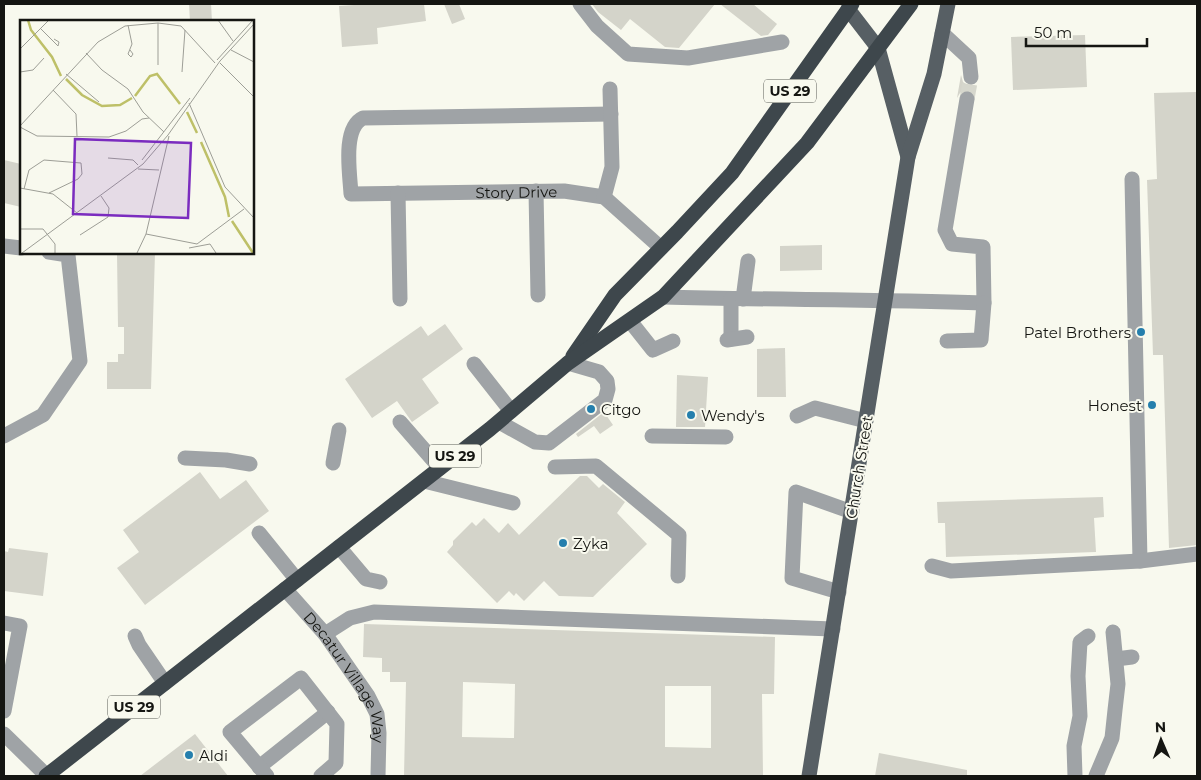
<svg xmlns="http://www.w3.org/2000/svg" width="1201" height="780" font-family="Montserrat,sans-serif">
<rect width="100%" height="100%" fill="#f8f9ee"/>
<g fill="#d4d4ca" fill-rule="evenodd">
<path d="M189 4H211L212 21H190Z"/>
<path d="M369 4H424L426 21 377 28 378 44 342 47 339 6Z"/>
<path d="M444 4H459L465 19 452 24Z"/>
<path d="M592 4H715L679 48 665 47 630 19 621 30 598 12Z"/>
<path d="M720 4H753L777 24 768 35 761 36Z"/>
<path d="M1085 35 1087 87 1013 90 1011 37Z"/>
<path d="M961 75 963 82 967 85 974 86 973 92 964 90 960 93 957 98Z"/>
<path d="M1197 92V545L1169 548 1163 355H1153L1147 180 1157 179 1154 93Z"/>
<path d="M4 160 21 164V207L4 203Z"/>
<path d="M822 245V270L780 271V246Z"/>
<path d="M117 253H155L151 389H107V362H118V354H124V327H118Z"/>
<path d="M445 324 463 349 422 379 439 403 412 422 397 401 372 418 345 379 421 326 428 336Z"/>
<path d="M785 348 786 397H757V349Z"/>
<path d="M677 375 708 377 705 427H676Z"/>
<path d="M604 412 613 425 600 434 594 426 578 437 576 434Z"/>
<path d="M200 472 220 499 246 480 269 511 145 605 117 568 139 552 123 530Z"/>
<path d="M580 476H587L599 488 603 484 625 502 617 513 647 544 593 597 559 596 544 581 524 601 516 593 514 596 509 591 497 603 447 552 453 545V541L472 522 476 526 484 518 499 533 508 523 519 535Z"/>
<path d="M1103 497 1104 517 1094 518 1096 552 946 557 945 523H938L937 502Z"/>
<path d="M9 548 48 553 43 596 4 591V551L8 552Z"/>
<path d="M364 624 775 637 774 694H762L763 776H404L406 682H390V672H382V658L363 657ZM463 682 515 684 514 738 462 737ZM665 686H711V748L665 747Z"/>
<path d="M195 734 228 776H140Z"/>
<path d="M879 753 967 770V776H875Z"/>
</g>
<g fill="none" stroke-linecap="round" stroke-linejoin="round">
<path stroke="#d6d7cd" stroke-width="15" stroke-dasharray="15 8" stroke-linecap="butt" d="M967 99 971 77"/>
<g stroke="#9fa3a6" stroke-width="15">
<path d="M580 4 597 26 628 54 688 58 782 42"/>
<path d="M942 33 969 58 971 77"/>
<path id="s1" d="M611 114 363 118C342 128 350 174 351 194L564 191 604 197 661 248"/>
<path d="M1132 179 1140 561"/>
<path d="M536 191 538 295"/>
<path d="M398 193 400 299"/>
<path d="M604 197 612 167 610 89"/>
<path d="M4 246 21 248"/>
<path d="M663 297C770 300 877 299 984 303L983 247 952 244 945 230 967 99"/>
<path d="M731 299V339"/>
<path d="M743 299 748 261"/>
<path d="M630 321 653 350 673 341"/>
<path d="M727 340 747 337"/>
<path d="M947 341 981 340 984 303"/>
<path d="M474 364 511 411"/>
<path d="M797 416 815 408 866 421"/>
<path d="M400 422 440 468"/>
<path d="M499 422 535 442 549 443 605 400 608 389 607 381 599 372 568 363"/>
<path d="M4 436 43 415 80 361 68 255 49 252"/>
<path d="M652 436 726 437"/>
<path d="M185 458 226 460 250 464"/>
<path d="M333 463 339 430"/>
<path d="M555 467 596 466 679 535 678 576"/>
<path d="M424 481 513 503"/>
<path d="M259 533 297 580"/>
<path d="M339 547 366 579 380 582"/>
<path d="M932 566 951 571 1140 561 1197 554"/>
<path id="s2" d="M285 589 325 634 368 696 377 714 379 733 378 776"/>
<path d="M839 592 792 578 796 492 852 512"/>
<path d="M4 623 20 626 4 711"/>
<path d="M325 634 350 618 374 612 833 629"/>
<path d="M135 636 139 645 165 683"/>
<path d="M1116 659 1132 657"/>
<path d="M4 734 47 776"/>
<path d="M259 767 328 712"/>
<path d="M267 776 230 732 301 678 337 724 336 763 321 776"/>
<path d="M1075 776 1074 746 1080 716 1078 676 1080 642 1088 636"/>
<path d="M1096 776 1112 738 1115 710 1118 684 1113 632"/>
</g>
<g stroke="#575f64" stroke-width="15">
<path d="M848 9 878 48 908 157"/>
<path d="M809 776 908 157 934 74 948 4"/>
</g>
<g stroke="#3e474c" stroke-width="15">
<path d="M573 356 615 295 677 232 732 173 852 4"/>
<path d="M46 776 490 429 568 363 663 297 807 143 911 4"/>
</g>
</g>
<g fill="#257fad" stroke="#f8f9ee" stroke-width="2">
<circle cx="1141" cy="332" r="5"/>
<circle cx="1152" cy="405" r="5"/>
<circle cx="591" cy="409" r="5"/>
<circle cx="691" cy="415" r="5"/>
<circle cx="563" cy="543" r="5"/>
<circle cx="189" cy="755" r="5"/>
</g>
<g text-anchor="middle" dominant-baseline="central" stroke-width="4" stroke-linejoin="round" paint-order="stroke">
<g fill="#f8f9ee" stroke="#595a54" stroke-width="1">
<rect x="764" y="79.5" width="52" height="23" rx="4"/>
<rect x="429" y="444.5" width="52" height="23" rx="4"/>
<rect x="108" y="695.5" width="52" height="23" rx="4"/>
</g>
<g font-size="14" font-weight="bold" fill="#151612">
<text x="790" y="91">US 29</text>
<text x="455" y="456">US 29</text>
<text x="134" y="707">US 29</text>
</g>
<g font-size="15" fill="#151612" stroke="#f8f9ee">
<text stroke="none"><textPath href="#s1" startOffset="494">Story Drive</textPath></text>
<text transform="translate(859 467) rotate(-81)">Church Street</text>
<text stroke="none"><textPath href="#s2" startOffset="109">Decatur Village Way</textPath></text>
</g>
<g font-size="15" fill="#151612" stroke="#f8f9ee" text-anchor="start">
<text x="1131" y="332" text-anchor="end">Patel Brothers</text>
<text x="1142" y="405" text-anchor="end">Honest</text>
<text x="601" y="409">Citgo</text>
<text x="701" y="415">Wendy's</text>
<text x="573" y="543">Zyka</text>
<text x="199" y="755">Aldi</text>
</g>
</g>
<g transform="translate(20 20)">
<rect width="234" height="234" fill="#f8f9ee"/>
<path fill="none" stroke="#bec068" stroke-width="2.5" d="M8 0 11 10 32 37 41 56M46 59 62 75 82 86 100 85 112 78M115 76 130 56 137 54 160 84M167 92 177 113M181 122 205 177 209 197M212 201 233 233"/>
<path fill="none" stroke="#9d9e96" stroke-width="1" d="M198 0 213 21M108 5 112 24 108 34 111 37 113 34 110 30M21 9 38 26 39 22 34 19M0 29 29 0M211 30 234 42M66 33 82 50 108 69 123 92 144 112M197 40 233 0M200 43 234 77M138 45V3M0 52 13 50 24 38M162 52 165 10M46 54 79 82M33 70 56 94 57 116M169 83 205 167 234 198M0 106 78 22 105 6 138 3 161 6 195 43M0 107 17 116 89 117 106 111 122 99 129 98M88 138 113 140 118 145M122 140 170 78M118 149 139 150M0 168 33 174 57 193M4 169 9 150 24 140 61 143 62 154 58 159 29 173M0 209H23L35 224V233M126 214 177 224 224 189M60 215 88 197 89 188 81 176M169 228 190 224 196 233M2 233 123 144 148 115 200 41 234 4M117 233 126 214 149 116"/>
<path fill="#7b2cbf" fill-opacity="0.15" stroke="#7b2cbf" stroke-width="2.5" d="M55 119 171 123 168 198 53 194Z"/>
<rect width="234" height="234" fill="none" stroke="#151612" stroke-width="2.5"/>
</g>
<rect width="1201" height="780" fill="none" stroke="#151612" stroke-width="10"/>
<g transform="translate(1161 740) rotate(358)" stroke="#f8f9ee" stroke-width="4" paint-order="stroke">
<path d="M0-4L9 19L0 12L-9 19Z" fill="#151612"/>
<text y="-8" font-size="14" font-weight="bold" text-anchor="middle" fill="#151612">N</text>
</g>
<path d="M1026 38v8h121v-8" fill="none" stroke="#151612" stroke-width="2.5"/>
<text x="1034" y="38" font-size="15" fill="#151612" stroke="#f8f9ee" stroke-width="4" paint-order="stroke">50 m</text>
</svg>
